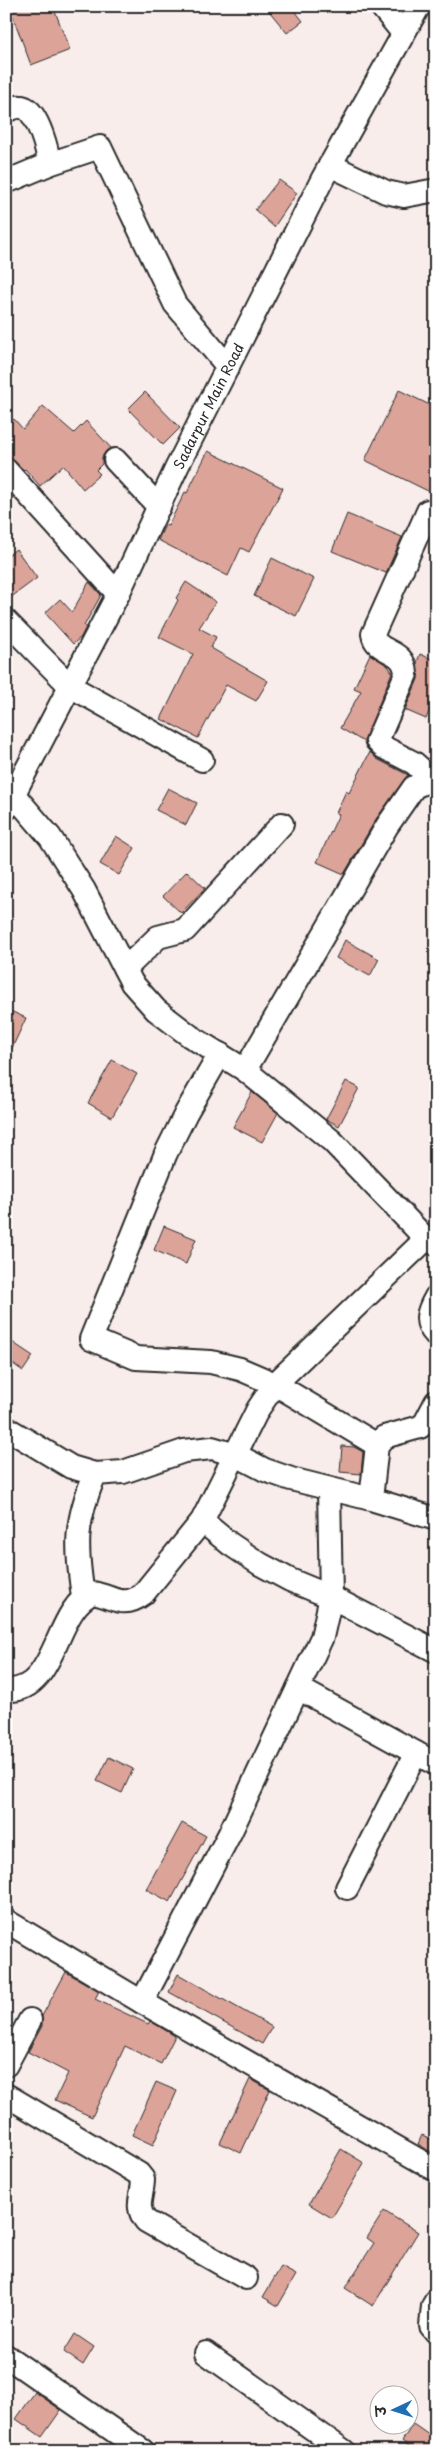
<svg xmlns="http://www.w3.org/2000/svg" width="442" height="2457" font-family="'Playpen Sans','Playpen Sans Deva',sans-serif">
<rect width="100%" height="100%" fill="#f8edeb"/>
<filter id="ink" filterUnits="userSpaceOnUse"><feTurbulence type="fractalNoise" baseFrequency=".02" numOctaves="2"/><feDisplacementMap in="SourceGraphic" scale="10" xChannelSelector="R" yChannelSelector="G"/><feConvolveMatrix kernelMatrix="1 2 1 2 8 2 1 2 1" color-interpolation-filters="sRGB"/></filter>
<g filter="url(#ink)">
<g fill="#dca399" stroke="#2b2b2b">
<path d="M9 6H53L70 50 31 65Z"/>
<path d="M265 6H291L303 21 287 33Z"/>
<path d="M279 180 297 193 274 227 255 210Z"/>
<path d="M399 390 436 408V495L365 460Z"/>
<path d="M145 392 180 428 163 445 128 409Z"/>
<path d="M43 406 74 433 86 421 111 448 106 451 102 457V464L96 470 100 474 83 489 63 465 40 486 25 469 24 470 10 458 6 457V426L14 419 23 429Z"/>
<path d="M208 451 283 488 249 552 241 548 228 576 158 540 165 525 168 526 185 492 187 493Z"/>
<path d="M347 514 402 537 386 573 332 551Z"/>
<path d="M16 549 37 578 6 601V557Z"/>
<path d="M272 558 314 579 296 616 254 596Z"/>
<path d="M89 582 101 595 84 626 86 627 81 637 73 644 45 613 60 599 72 612Z"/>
<path d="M186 582 216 602 199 628 216 637 211 648 268 681 256 701 226 685 198 738 161 719 193 654 159 637 178 600 176 598Z"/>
<path d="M370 654 388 666 392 672 364 742 340 728 361 691 354 688Z"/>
<path d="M420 654 436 661V695L426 719 405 710 418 679 417 662Z"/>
<path d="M370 752 377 759 408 775 376 819 344 874 317 862 339 814 336 813 346 791 349 793Z"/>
<path d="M168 788 197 803 186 825 156 810Z"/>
<path d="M116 836 135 848 119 875 100 864Z"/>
<path d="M187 871 205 888 181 913 163 896Z"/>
<path d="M345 940 379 959 370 976 336 958Z"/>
<path d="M6 1009 26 1018 6 1061Z"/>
<path d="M112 1060 137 1074 112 1117 88 1103Z"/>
<path d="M346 1081 359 1088 339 1126 326 1119Z"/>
<path d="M252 1092 278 1113 262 1142 233 1127Z"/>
<path d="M164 1226 196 1239 186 1264 154 1250Z"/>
<path d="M6 1338 33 1356 23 1371 6 1359Z"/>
<path d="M342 1446 354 1447 363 1452 361 1474 340 1472Z"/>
<path d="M109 1757 133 1769 122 1793 97 1781Z"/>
<path d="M182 1823 206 1836 170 1902 146 1889Z"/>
<path d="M66 1972 99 1991 95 1999 148 2024 150 2021 175 2036 161 2064 125 2046 92 2117 55 2100 68 2073 28 2052 42 2026V2016Z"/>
<path d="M178 1974 272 2027 262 2044 169 1992Z"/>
<path d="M250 2079 270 2090 241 2153 220 2143Z"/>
<path d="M156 2082 177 2091 153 2145 132 2135Z"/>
<path d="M422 2135 436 2141V2155L418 2144Z"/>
<path d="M341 2149 364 2163 332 2218 309 2204Z"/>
<path d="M384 2211 418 2232 373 2306 345 2288 374 2243 367 2238Z"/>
<path d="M281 2267 296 2275 278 2306 263 2297Z"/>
<path d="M75 2334 94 2347 83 2365 64 2352Z"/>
<path d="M35 2392 61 2410 42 2437 16 2419Z"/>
<path d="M413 2424 436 2440 432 2451H415L402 2441Z"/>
</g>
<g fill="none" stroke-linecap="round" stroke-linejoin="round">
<defs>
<g id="minor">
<path d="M381 6 403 33"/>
<path d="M6 111C12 108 18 105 25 108 38 114 48 151 49 164L6 182"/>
<path d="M49 164 100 147 175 304 228 367"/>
<path d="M330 165 386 192 404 196 436 190"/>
<path d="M115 460 159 507"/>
<path d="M6 470 118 594"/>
<path d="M428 511 373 634C376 655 405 647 406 674L377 741 383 747 414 763 432 779"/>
<path d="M6 621 70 686 202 760"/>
<path d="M14 795 50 837 84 890 132 983 156 1010 190 1036 245 1070 332 1141 426 1239 436 1244"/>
<path id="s1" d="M6 809 118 594 177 467 323 178 419 6"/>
<path d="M125 969 158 937 185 930 282 824"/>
<path d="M220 1054 186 1113 166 1153 91 1339 136 1358 211 1362 240 1369 275 1384 377 1445"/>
<path d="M245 1070 387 826 414 787 432 779 436 780"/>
<path d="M436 1297C428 1311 423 1322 436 1335"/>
<path d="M6 1428 71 1467 95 1474 123 1472 184 1451 212 1448 236 1455 265 1470 291 1479 371 1499 436 1519"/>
<path d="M371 1499 377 1445 384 1437 420 1427 425 1423 436 1402"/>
<path d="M202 1521 230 1544 260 1564 290 1580 331 1597 436 1651"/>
<path d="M83 1597C76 1544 74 1525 95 1474"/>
<path d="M298 1688 436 1764"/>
<path d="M6 1690C57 1694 54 1608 93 1593 114 1597 123 1609 143 1594L202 1521 258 1409 275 1384 426 1239"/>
<path d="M347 1888 416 1753"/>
<path d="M6 1921 142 2002 436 2170"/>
<path d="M142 2002 230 1833 322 1637 331 1597 329 1489"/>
<path d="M6 2065 30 2020"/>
<path d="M6 2095 139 2174 143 2179C143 2196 134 2206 146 2221L246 2278"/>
<path d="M436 2301 433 2306 431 2326 436 2332"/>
<path d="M206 2353 344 2451"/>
<path d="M6 2356 143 2451"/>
</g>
</defs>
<use href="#minor" stroke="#2b2b2b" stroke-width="26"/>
<use href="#minor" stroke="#fff" stroke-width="22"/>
</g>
</g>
<g text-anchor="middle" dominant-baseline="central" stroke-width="5" stroke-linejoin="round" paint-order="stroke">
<g font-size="14" fill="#2b2b2b" stroke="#fff">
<text stroke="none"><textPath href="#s1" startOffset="451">Sadarpur Main Road</textPath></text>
</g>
</g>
<rect width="442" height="2457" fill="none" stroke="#fff" stroke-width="25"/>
<rect x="12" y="12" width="417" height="2432" fill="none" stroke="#2b2b2b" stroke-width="2" filter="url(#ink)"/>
<g transform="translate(394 2410) rotate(266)"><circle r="24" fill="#ffffff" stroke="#aaaaaa"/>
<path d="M0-4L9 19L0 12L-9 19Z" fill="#1f6fb2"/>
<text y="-8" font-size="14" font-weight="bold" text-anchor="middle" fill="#2b2b2b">उ</text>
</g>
</svg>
